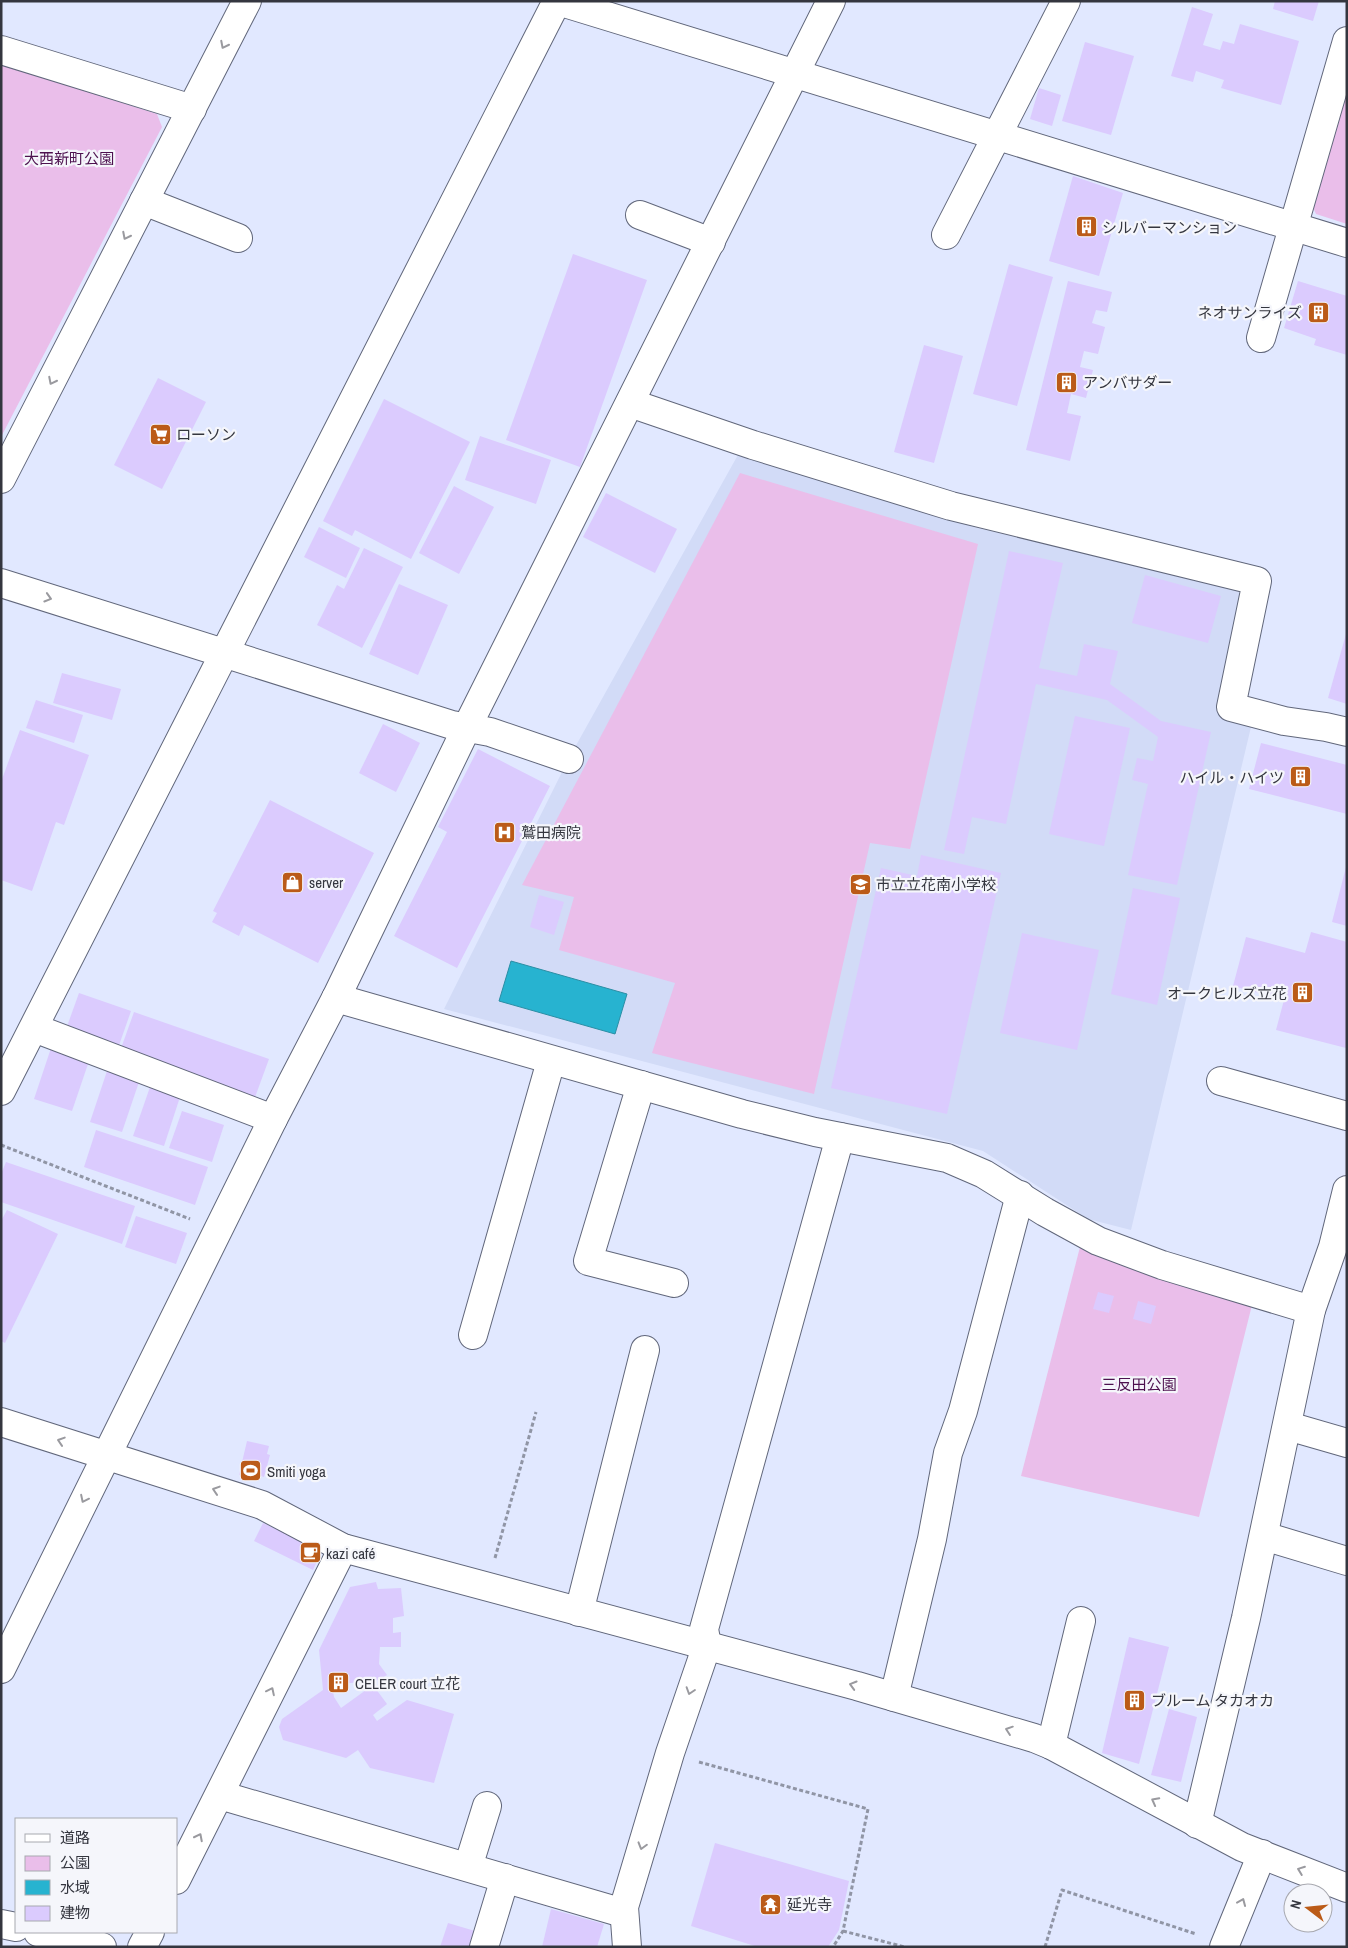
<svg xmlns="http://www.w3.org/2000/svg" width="1348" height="1948" font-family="'Archivo Narrow','Noto Sans JP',sans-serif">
<rect width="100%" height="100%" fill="#e1e8ff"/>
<path fill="#d2dbf7" d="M739 453 977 528 1245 589 1220 715 1251 727 1131 1230 1088 1219 983 1151 444 1009 569 758Z"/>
<g fill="#eabeea">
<path d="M1 63 157 114 162 127 1 437Z"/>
<path d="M1347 86V224L1316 214 1312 205Z"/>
<path d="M740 473 978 544 910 849 870 843 814 1094 652 1053 675 983 559 950 574 897 522 885Z"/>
<path d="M1080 1247 1252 1305 1199 1517 1021 1476Z"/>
</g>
<path fill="#27b3d0" stroke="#2b8ea4" d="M511 961 627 994 615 1034 499 1001Z"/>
<g fill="#dbcbfe">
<path d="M1275 1H1319L1313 21 1273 9Z"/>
<path d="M1192 7 1213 14 1203 45 1220 50 1223 41 1234 44 1240 24 1299 41 1281 105 1221 88 1224 80 1196 71 1193 82 1171 76Z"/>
<path d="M1085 42 1134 56 1111 135 1062 121Z"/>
<path d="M1039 88 1061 95 1052 126 1030 119Z"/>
<path d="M1073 176 1123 193 1099 276 1049 261Z"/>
<path d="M573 254 647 280 580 467 506 440Z"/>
<path d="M1009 264 1053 277 1017 406 973 394Z"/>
<path d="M1068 281 1112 292 1107 312 1096 310 1092 323 1105 327 1098 354 1084 351 1080 367 1093 370 1086 398 1071 394 1067 413 1081 416 1070 461 1026 450Z"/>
<path d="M1298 281 1347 296V355L1314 345 1316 339 1284 328Z"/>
<path d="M924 345 963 356 934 463 894 452Z"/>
<path d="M158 378 206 402 162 489 114 465Z"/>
<path d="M384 399 470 442 411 559 355 530 352 536 323 521Z"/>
<path d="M480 436 551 460 536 504 465 480Z"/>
<path d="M454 486 494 507 459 574 419 553Z"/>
<path d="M606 493 677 529 655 573 583 537Z"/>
<path d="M319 527 360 548 346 578 304 557Z"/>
<path d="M364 548 403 567 362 648 317 625 337 585 344 589Z"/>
<path d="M1009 551 1063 563 1039 668 1077 676 1084 644 1118 651 1110 684 1161 721 1211 732 1177 885 1128 875 1148 784 1132 780 1137 758 1153 761 1158 737 1107 700 1036 684 1006 824 972 817 964 854 944 850Z"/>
<path d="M1145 575 1221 596 1208 643 1132 623Z"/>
<path d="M399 584 448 605 418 675 369 654Z"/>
<path d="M1346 634H1347V704L1328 698Z"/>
<path d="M62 673 121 689 112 720 53 703Z"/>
<path d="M36 700 83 715 74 743 26 728Z"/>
<path d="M1075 716 1130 728 1104 846 1049 834Z"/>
<path d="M383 724 420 743 396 792 359 773Z"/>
<path d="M20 730 89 755 64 825 56 822 32 891 1 880V782Z"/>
<path d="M1261 743 1347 765V814L1249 789Z"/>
<path d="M478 749 550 786 457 968 394 936 447 832 438 827Z"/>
<path d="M270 800 374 853 318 963 244 925 239 936 212 922 217 913 213 911Z"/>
<path d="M921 855 1001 873 947 1114 831 1088 881 868 917 876Z"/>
<path d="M1346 867H1347V926L1332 922Z"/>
<path d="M1133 888 1180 898 1157 1005 1111 994Z"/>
<path d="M539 895 564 902 554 935 530 927Z"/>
<path d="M1311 932 1347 942 1346 1048 1276 1030 1284 1000 1233 986 1246 937 1305 953Z"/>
<path d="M1022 933 1099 950 1077 1050 1000 1033Z"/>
<path d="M79 993 131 1011 117 1051 65 1032Z"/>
<path d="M134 1012 269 1059 254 1100 119 1054Z"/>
<path d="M51 1048 89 1061 72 1111 34 1099Z"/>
<path d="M108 1068 140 1079 122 1132 90 1122Z"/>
<path d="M150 1087 180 1097 164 1146 133 1136Z"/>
<path d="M182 1111 224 1125 212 1162 169 1148Z"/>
<path d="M96 1130 208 1167 195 1205 84 1167Z"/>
<path d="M6 1162 135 1206 122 1244 1 1202V1174Z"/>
<path d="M7 1210 58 1234 5 1343 1 1341V1221Z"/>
<path d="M136 1216 187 1233 176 1264 125 1247Z"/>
<path d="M1098 1292 1114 1296 1109 1313 1093 1309Z"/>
<path d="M1138 1301 1156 1306 1151 1324 1133 1319Z"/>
<path d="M247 1441 269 1446 267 1454 270 1455 264 1477 261 1476 260 1480 239 1475Z"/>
<path d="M263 1523 322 1550 313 1570 254 1541Z"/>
<path d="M376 1582 378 1589 401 1588 404 1616 393 1618V1633L401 1632V1647H380L379 1664 387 1675 379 1680 332 1685 334 1697 341 1708 373 1685 387 1704 373 1715 377 1721 407 1700 454 1714 434 1783 370 1768 358 1750 346 1758 283 1740 279 1727 282 1719 323 1690 319 1650 350 1587Z"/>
<path d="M1129 1637 1169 1647 1139 1764 1102 1753Z"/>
<path d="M1169 1709 1197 1717 1181 1782 1151 1775Z"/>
<path d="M715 1843 849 1881 839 1930 828 1947H758L691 1926Z"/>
<path d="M551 1909 604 1924 597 1947H542Z"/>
<path d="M448 1923 475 1931 470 1947H440Z"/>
</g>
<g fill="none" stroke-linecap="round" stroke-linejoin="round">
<defs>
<g id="minor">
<path d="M558 1 1347 243"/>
<path d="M1 50 192 109"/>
<path d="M144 201 238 238"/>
<path d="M640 215 711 242"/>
<path d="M946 235 1066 1"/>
<path d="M1261 338 1347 41"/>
<path d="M630 403 753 445 951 506 1257 581 1231 707 1284 721 1326 727 1347 732"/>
<path d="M1 479 247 1"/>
<path d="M1 583 452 725 490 732 569 759"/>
<path d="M336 998 742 1114 815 1132 947 1158 984 1174 1045 1212 1098 1241 1162 1265 1311 1310"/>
<path d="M34 1028 273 1119"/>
<path d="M1221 1081 1347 1116"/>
<path d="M641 1085 588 1261 674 1283"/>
<path d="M1 1091 557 1"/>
<path d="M473 1335 551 1061"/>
<path d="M1 1422 262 1505 343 1548 857 1686 1034 1738 1051 1745 1242 1847 1347 1888"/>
<path d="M1288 1426 1347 1443"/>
<path d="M1264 1536 1347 1561"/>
<path d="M579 1612 645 1350"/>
<path d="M1 1669 273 1119 336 998 467 727 831 1"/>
<path d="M894 1697 932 1539 948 1453 963 1411 1020 1195"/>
<path d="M1051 1745 1081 1621"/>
<path d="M220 1795 623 1913"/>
<path d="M1197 1824 1246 1618 1311 1310 1333 1247 1347 1190"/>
<path d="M468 1867 487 1806"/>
<path d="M176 1880 343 1548"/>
<path d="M1 1924 16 1927"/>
<path d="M38 1932 102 1947"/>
<path d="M142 1947 150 1932"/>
<path d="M484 1947 505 1878"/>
<path d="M627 1947 624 1907 670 1753 707 1645 704 1629 840 1137"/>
<path d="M1224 1947 1262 1854"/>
</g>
</defs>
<use href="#minor" stroke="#61677b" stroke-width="30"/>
<g stroke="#9095a5" stroke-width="3" stroke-dasharray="4 2.5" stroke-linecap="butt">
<path d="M1 1145 190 1219"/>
<path d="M495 1558 536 1412"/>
<path d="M699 1762 868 1809 843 1931 833 1947"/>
<path d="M843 1931 905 1947"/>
<path d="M1045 1947 1062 1890 1196 1934"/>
</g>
<use href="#minor" stroke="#fff" stroke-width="28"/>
</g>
<defs><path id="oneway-chevron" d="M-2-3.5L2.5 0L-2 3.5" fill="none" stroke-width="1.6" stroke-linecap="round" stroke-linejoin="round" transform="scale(1.25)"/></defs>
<g stroke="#9a9a9f">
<use href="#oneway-chevron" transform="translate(224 45) rotate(117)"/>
<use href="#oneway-chevron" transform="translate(126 236) rotate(117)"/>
<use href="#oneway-chevron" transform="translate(52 381) rotate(117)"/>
<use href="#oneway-chevron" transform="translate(48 598) rotate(17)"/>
<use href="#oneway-chevron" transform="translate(61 1441) rotate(-162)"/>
<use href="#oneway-chevron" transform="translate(216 1490) rotate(-162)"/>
<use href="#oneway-chevron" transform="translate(84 1499) rotate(116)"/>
<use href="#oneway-chevron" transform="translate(853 1685) rotate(-164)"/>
<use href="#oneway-chevron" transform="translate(271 1691) rotate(-64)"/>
<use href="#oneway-chevron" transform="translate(690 1691) rotate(108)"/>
<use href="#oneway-chevron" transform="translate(1009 1730) rotate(-161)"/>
<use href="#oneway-chevron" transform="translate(1155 1801) rotate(-152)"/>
<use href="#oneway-chevron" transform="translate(199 1837) rotate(-63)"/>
<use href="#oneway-chevron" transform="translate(642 1846) rotate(106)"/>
<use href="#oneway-chevron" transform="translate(1301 1870) rotate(-159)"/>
<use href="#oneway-chevron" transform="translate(1242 1902) rotate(-67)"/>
</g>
<defs>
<symbol id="building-square" viewBox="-11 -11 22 22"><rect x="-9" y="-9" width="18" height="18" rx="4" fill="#bb5b18" stroke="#f5f6fb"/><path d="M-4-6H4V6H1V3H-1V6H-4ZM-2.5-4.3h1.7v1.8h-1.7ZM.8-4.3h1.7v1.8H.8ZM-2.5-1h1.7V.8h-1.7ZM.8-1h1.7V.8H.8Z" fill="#fff"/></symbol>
<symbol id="supermarket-square" viewBox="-11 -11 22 22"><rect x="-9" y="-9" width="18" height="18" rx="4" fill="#bb5b18" stroke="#f5f6fb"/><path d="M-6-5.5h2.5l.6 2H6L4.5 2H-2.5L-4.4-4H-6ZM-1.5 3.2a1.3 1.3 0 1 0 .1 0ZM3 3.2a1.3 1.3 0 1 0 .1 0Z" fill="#fff"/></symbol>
<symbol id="hospital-square" viewBox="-11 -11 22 22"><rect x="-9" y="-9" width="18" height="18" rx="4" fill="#bb5b18" stroke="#f5f6fb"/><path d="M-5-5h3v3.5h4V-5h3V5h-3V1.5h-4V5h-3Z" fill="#fff"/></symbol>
<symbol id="shop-square" viewBox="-11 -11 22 22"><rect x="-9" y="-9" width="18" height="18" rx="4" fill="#bb5b18" stroke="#f5f6fb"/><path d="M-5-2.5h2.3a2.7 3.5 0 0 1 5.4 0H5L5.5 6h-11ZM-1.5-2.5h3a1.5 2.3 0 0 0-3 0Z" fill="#fff"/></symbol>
<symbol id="school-square" viewBox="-11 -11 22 22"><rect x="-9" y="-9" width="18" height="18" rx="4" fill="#bb5b18" stroke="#f5f6fb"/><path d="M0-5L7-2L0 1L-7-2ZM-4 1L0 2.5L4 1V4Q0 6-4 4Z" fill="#fff"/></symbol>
<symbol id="stadium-square" viewBox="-11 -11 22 22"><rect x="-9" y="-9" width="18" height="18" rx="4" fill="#bb5b18" stroke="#f5f6fb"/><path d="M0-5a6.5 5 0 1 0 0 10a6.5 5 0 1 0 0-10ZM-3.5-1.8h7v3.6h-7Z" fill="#fff"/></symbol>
<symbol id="cafe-square" viewBox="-11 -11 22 22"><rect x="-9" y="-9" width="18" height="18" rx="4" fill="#bb5b18" stroke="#f5f6fb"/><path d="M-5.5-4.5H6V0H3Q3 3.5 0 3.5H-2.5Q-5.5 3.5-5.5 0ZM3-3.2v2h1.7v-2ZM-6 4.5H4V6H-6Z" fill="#fff"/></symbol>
<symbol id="temple-square" viewBox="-11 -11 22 22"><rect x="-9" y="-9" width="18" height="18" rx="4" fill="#bb5b18" stroke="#f5f6fb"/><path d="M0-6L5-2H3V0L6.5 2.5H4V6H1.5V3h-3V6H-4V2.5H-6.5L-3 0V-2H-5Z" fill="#fff"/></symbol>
</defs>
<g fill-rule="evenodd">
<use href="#building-square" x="1074" y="214" width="25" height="25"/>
<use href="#building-square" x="1306" y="300" width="25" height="25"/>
<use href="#building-square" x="1054" y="370" width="25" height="25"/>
<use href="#supermarket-square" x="148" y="422" width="25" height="25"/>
<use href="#building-square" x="1288" y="764" width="25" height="25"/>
<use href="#hospital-square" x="492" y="820" width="25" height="25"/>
<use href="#shop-square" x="280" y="870" width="25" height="25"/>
<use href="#school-square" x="848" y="872" width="25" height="25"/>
<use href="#building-square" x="1290" y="980" width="25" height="25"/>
<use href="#stadium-square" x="238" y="1458" width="25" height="25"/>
<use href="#cafe-square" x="298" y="1540" width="25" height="25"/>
<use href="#building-square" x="326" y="1670" width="25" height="25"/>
<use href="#building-square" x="1122" y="1688" width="25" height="25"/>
<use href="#temple-square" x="758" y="1892" width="25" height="25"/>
</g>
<g text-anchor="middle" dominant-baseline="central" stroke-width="4.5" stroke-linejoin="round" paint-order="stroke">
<g font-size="15" fill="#4d114f" stroke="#f5f6fb">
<text x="69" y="158">大西新町公園</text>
<text x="1139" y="1384">三反田公園</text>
</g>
<g font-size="15" fill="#34363f" stroke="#f5f6fb" text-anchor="start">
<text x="1102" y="227">シルバーマンション</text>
<text x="1302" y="312" text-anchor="end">ネオサンライズ</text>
<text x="1083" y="382">アンバサダー</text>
<text x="176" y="434">ローソン</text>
<text x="1284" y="777" text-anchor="end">ハイル・ハイツ</text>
<text x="521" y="832">鷲田病院</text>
<text x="309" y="882">server</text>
<text x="876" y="884">市立立花南小学校</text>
<text x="1287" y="993" text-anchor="end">オークヒルズ立花</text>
<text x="267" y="1471">Smiti yoga</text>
<text x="326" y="1553">kazi café</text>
<text x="355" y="1683">CELER court 立花</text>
<text x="1151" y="1700">ブルーム タカオカ</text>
<text x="787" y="1904">延光寺</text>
</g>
</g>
<rect width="1348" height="1948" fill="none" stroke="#34363f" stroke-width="5"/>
<rect x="15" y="1818" width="162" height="115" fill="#f5f6fb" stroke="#a8a9b0"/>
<rect x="25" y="1834" width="25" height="8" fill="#ffffff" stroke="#a8a9b0"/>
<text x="60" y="1843" font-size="15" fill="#34363f">道路</text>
<rect x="25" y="1856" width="25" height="15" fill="#eabeea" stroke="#a8a9b0"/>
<text x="60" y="1868" font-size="15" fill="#34363f">公園</text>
<rect x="25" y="1880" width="25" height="15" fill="#27b3d0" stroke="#a8a9b0"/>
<text x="60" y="1893" font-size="15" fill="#34363f">水域</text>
<rect x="25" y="1906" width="25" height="15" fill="#dbcbfe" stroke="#a8a9b0"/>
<text x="60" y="1918" font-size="15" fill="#34363f">建物</text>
<g transform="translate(1308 1908) rotate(286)"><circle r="24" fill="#f5f6fb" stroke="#a8a9b0"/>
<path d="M0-4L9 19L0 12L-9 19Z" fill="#bb5b18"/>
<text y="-8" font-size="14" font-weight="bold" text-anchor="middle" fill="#34363f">N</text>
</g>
</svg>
